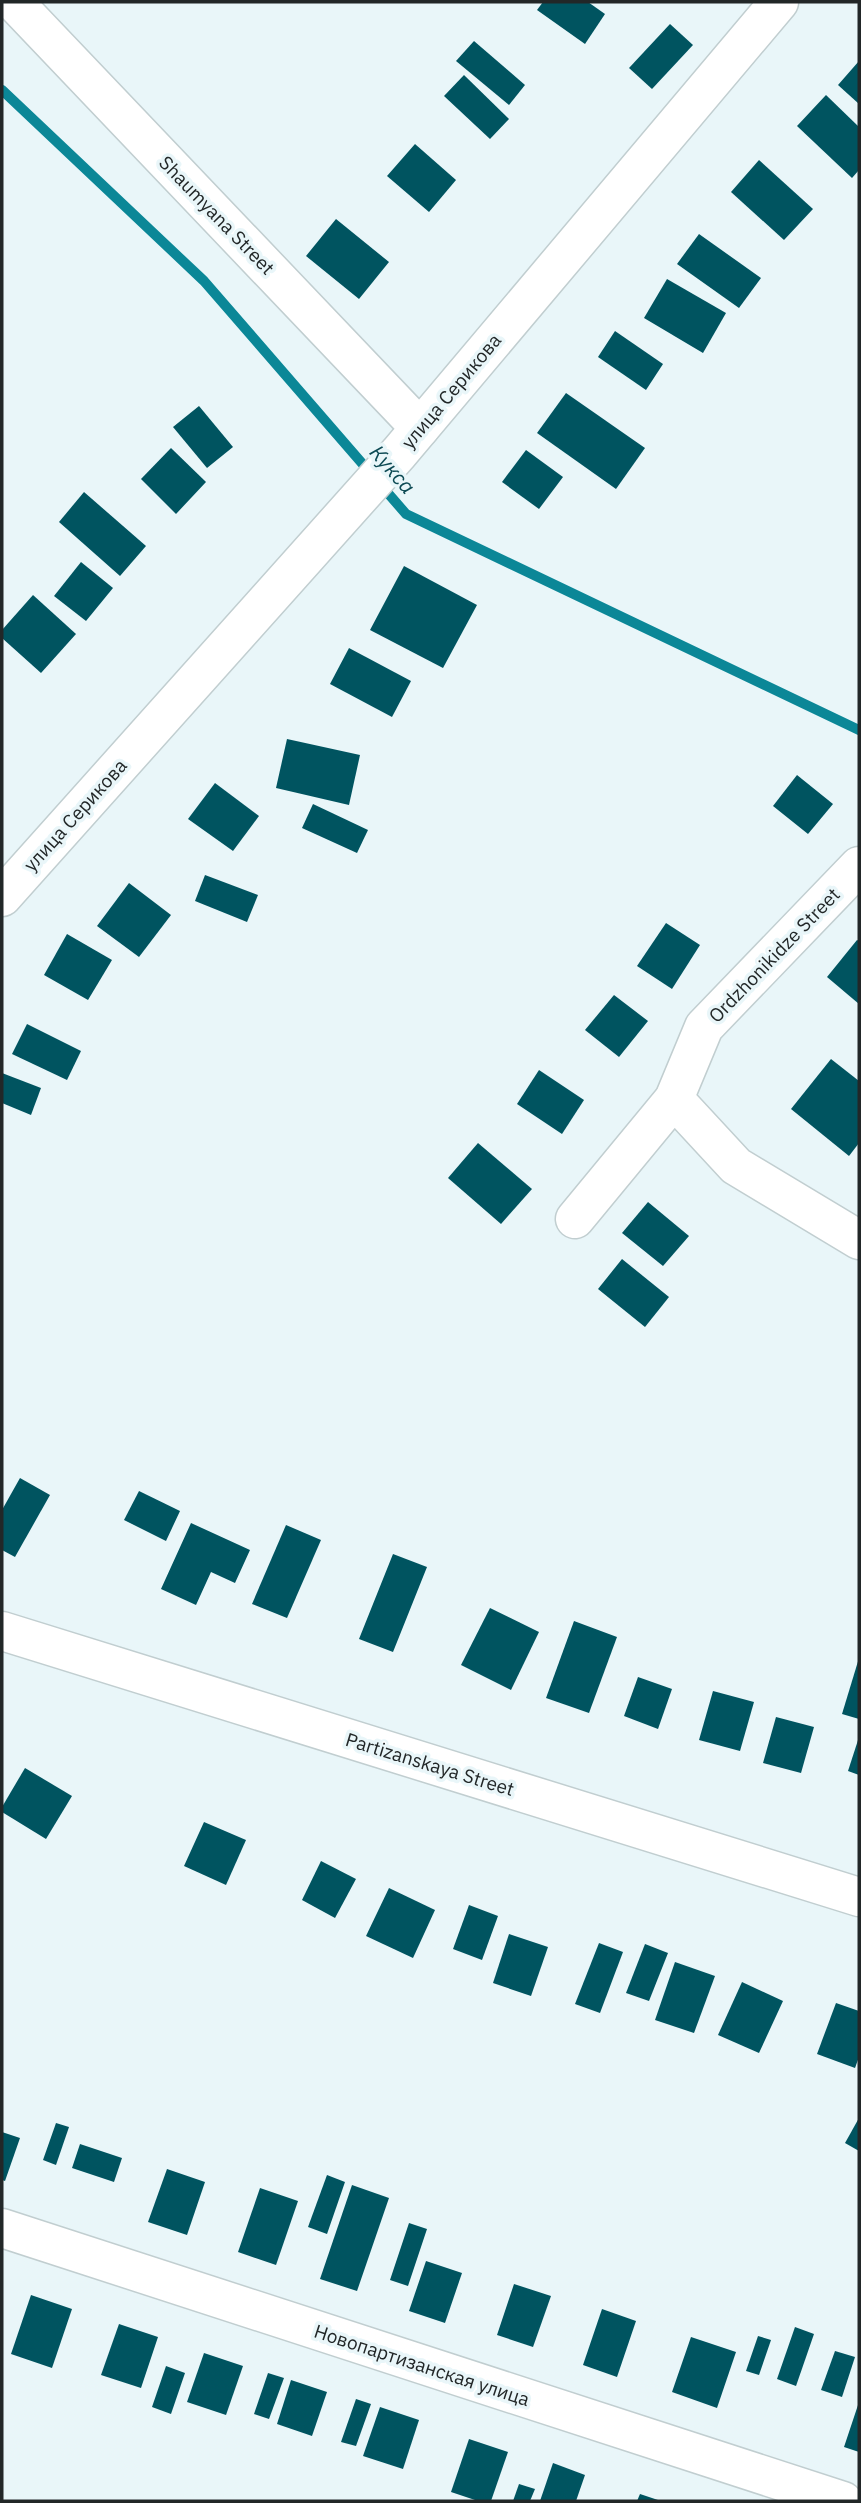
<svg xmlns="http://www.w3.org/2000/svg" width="861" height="2503" font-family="'IBM Plex Sans',sans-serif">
<rect width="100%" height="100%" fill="#e9f6f9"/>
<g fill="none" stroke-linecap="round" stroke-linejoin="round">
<path stroke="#0b8797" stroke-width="10" d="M2 90 204 281 406 514 859 730"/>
</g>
<g fill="#005460">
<path d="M543 2H588L605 14 585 44 537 10Z"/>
<path d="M670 24 693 45 652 89 629 68Z"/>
<path d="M474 41 525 85 509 105 456 61Z"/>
<path d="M859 61V104L838 85Z"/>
<path d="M464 75 509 119 490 139 444 96Z"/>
<path d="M826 95 859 127V170L852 178 797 126Z"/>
<path d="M415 144 456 180 429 212 387 176Z"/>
<path d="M759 160 813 209 784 240 731 192Z"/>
<path d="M336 219 389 262 359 299 306 256Z"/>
<path d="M699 234 761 278 739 308 677 264Z"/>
<path d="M667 279 726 313 703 353 644 318Z"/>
<path d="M615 331 663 364 646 390 598 357Z"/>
<path d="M566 393 645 448 616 489 537 433Z"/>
<path d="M199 406 233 447 207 468 173 427Z"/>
<path d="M171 448 206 482 176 514 141 479Z"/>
<path d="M526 450 563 477 539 509 502 482Z"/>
<path d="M84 492 146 546 120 576 59 522Z"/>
<path d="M81 562 113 588 86 621 54 596Z"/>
<path d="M404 566 477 605 443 668 370 630Z"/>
<path d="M33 595 76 634 41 673 2 638V630Z"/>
<path d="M349 648 411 681 392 717 330 684Z"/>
<path d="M287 739 360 755 349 805 276 788Z"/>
<path d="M797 775 833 804 808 834 773 806Z"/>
<path d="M215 783 259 816 233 851 188 819Z"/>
<path d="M313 804 368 830 357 853 302 828Z"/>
<path d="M205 875 258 895 247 922 195 901Z"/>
<path d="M129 883 171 915 139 957 97 926Z"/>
<path d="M666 923 700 945 672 989 637 966Z"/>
<path d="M67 934 112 960 88 1000 44 975Z"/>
<path d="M857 940 859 941V1004L827 977Z"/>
<path d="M614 995 648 1021 619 1057 585 1030Z"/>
<path d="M27 1024 81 1051 67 1080 12 1054Z"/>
<path d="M831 1059 859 1081V1143L849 1156 791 1109Z"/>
<path d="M539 1070 584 1100 562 1134 517 1104Z"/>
<path d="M2 1073 41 1088 31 1115 2 1103Z"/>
<path d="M478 1143 532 1189 501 1224 448 1178Z"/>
<path d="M648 1202 689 1236 663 1266 622 1233Z"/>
<path d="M622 1259 669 1297 645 1327 598 1289Z"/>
<path d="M20 1478 50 1495 15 1557 2 1550V1510Z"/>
<path d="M139 1491 180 1511 166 1541 124 1520Z"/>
<path d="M191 1523 250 1550 235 1583 211 1572 196 1605 161 1589Z"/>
<path d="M286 1525 321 1540 287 1618 252 1604Z"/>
<path d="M393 1554 427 1567 393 1652 359 1639Z"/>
<path d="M490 1608 539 1632 511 1690 461 1665Z"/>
<path d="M574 1621 617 1637 589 1713 546 1698Z"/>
<path d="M859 1658V1719L842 1714Z"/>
<path d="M638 1677 672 1689 658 1729 624 1716Z"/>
<path d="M713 1691 754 1702 740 1751 699 1740Z"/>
<path d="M776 1717 814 1727 801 1773 763 1763Z"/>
<path d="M859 1737V1775L848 1771Z"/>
<path d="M25 1768 72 1796 46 1839 2 1812V1807Z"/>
<path d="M204 1822 246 1840 226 1885 184 1866Z"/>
<path d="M321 1861 356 1879 335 1918 302 1900Z"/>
<path d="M389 1888 435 1910 413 1958 366 1936Z"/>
<path d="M469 1905 498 1916 482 1960 453 1949Z"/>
<path d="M509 1934 548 1947 531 1996 493 1983Z"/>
<path d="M599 1943 623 1952 600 2013 575 2004Z"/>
<path d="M645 1944 668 1953 649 2001 626 1993Z"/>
<path d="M675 1962 715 1976 694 2033 655 2020Z"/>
<path d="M742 1982 783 2001 759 2053 718 2035Z"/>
<path d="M836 2003 859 2011V2057L855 2068 817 2054Z"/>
<path d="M859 2118V2151L845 2143Z"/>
<path d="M56 2123 69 2127 56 2165 43 2160Z"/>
<path d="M2 2132 20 2138 5 2181 2 2180Z"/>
<path d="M80 2144 122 2158 114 2182 72 2168Z"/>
<path d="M167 2169 205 2182 187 2235 148 2222Z"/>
<path d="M327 2175 345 2182 327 2234 308 2227Z"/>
<path d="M352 2185 389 2198 357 2291 320 2279Z"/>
<path d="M260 2188 298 2201 276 2265 238 2252Z"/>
<path d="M409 2223 427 2229 408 2286 390 2280Z"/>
<path d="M426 2261 462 2273 445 2323 409 2311Z"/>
<path d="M514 2284 551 2296 533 2347 497 2335Z"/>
<path d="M31 2295 72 2309 52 2368 11 2354Z"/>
<path d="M602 2309 636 2321 617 2377 583 2365Z"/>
<path d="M119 2324 158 2337 141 2388 101 2375Z"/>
<path d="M795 2327 814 2334 796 2386 777 2379Z"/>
<path d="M758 2336 771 2340 759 2375 746 2371Z"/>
<path d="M691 2337 736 2352 717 2408 672 2392Z"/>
<path d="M835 2351 855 2357 842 2397 821 2390Z"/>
<path d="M204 2353 243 2366 226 2415 187 2402Z"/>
<path d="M166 2366 185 2373 171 2414 152 2407Z"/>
<path d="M268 2373 284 2378 269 2419 254 2414Z"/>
<path d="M291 2380 327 2392 312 2436 277 2424Z"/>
<path d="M356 2399 371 2404 356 2446 341 2442Z"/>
<path d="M859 2402V2452L844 2447Z"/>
<path d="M380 2407 419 2420 403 2469 363 2456Z"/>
<path d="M469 2439 508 2452 491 2501H478L451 2492Z"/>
<path d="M553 2463 585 2475 576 2501H540Z"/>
<path d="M519 2484 535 2489 530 2501H513Z"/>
<path d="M640 2494 661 2501H637Z"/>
</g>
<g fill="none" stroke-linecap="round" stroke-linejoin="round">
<defs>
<g id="minor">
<path d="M14 2 420 428"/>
<path d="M2 897 399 453 779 2"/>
<path d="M674 1099 736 1166 859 1240"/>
<path d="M575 1219 674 1099 704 1027 859 866"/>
<path d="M2 1631 859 1897"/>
<path d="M2 2228 843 2501"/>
</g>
</defs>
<use href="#minor" stroke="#c1ced0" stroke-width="41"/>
<use href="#minor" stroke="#fff" stroke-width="38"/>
</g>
<g text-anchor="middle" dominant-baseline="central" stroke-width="7" stroke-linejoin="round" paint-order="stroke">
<g font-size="19" fill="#222728" stroke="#e9f6f9">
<text transform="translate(217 215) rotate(46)">Shaumyana Street</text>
<text transform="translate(451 391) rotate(-50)">улица Серикова</text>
<text transform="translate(75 815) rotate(-48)">улица Серикова</text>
<text transform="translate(774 955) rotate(-46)">Ordzhonikidze Street</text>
<text transform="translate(430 1764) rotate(17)">Partizanskaya Street</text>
<text transform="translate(422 2365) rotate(18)">Новопартизанская улица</text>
</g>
<g font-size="21" font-style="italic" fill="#0d4a54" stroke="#e9f6f9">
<text transform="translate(393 469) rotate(49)">Кукса</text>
</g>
</g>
<rect width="861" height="2503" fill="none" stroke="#222728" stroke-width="7"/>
</svg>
